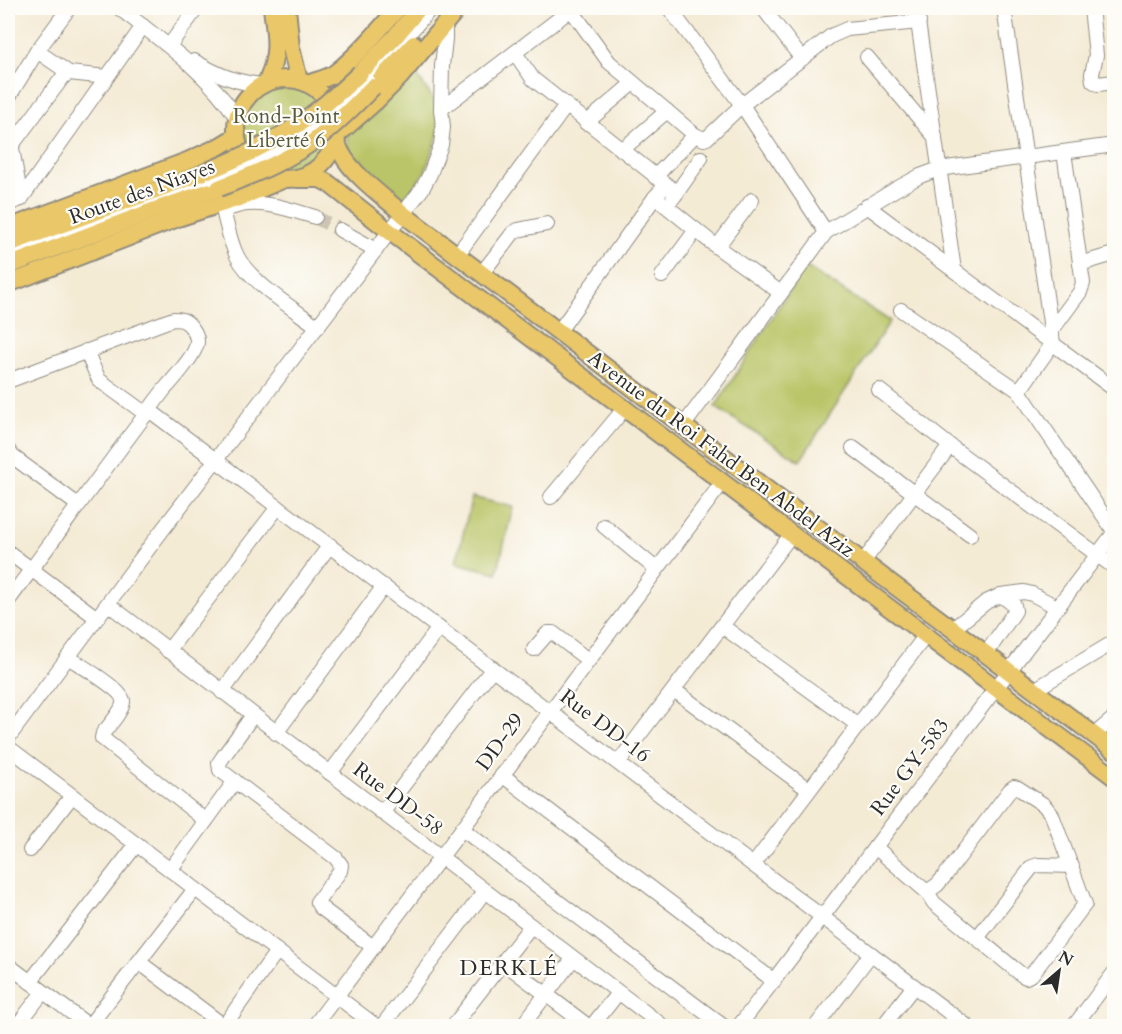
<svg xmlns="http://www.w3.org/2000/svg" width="1122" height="1034" font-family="Cardo,serif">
<rect width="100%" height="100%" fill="#fdfcf7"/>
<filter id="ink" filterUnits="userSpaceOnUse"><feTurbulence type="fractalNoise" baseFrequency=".0167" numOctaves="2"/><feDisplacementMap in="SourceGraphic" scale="12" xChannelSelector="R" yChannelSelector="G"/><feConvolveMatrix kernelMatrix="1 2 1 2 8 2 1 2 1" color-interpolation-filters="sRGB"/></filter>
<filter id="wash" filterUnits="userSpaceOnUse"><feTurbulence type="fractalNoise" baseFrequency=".008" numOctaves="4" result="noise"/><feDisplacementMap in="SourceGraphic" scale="24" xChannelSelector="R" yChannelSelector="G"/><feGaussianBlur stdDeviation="1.35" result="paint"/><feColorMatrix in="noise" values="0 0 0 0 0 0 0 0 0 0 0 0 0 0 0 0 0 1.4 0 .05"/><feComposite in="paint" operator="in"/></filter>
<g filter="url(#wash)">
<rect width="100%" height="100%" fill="#f4ebd5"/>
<g fill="#b9c567" stroke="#727849" stroke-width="1.5">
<path d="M414 71 434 100 442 124 425 172 404 202 361 169 348 152 347 139 350 129 373 116Z"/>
<circle cx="286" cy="128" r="43"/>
<path d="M805 266 890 321 800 461 715 407Z"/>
<path d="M472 497 513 507 497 573 456 563Z"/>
</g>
</g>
<g filter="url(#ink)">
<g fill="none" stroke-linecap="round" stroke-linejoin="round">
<path stroke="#ccc5b3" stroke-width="14" stroke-dasharray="14 7" stroke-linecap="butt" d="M315 217 340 230"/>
<defs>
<g id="minor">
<path d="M119 8C162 41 207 72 237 118"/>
<path d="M570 8 609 62 695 135 704 139 707 138 742 105 831 36 847 29 919 22"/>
<path d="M669 8 742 105 826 232"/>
<path d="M763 8 802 59"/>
<path d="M916 8 954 270"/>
<path d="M1004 8 1053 343 1019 391 1114 531"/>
<path d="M1091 8 1096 55 1092 74 1093 81 1098 84 1114 82"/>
<path d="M169 46 197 8"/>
<path d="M37 51 69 73"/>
<path d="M515 53 533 79 677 193"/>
<path d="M867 57 935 137"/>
<path d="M194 61C218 75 234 82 262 85"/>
<path d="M372 76 431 8"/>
<path d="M8 98 37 51 69 8"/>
<path d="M441 109 573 8"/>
<path d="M586 123 633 83"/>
<path d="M8 126 21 199 8 204"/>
<path d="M12 145 63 77 69 73 107 77"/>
<path d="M622 150 667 111"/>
<path d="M655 177 695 135"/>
<path d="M655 197 717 247 781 293"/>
<path d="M673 198 701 158"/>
<path d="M21 199 143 26"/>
<path d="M867 206 1114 389"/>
<path d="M229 208C235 207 242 204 248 204 271 202 294 211 315 217"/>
<path d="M223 210C227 225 230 242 237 256 250 282 294 309 318 327"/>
<path d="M340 230 376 250"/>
<path d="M717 247 752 200"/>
<path d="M8 255 214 179"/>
<path d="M457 255 566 106"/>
<path d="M1080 264 1114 254"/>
<path d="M482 273 513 233 518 230 547 224"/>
<path d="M662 276 696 230"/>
<path d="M901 310 1019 391"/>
<path d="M1052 330 1080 292 1083 283 1064 152"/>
<path d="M559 331 655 197 666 185"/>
<path d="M86 351 99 380 146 414"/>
<path d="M8 381 173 319C176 319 179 319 182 320 189 322 197 333 197 341 198 352 172 381 164 390 111 460 60 531 8 601"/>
<path d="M879 390 950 446 1114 567"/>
<path d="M149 410 967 1026"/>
<path d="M684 425 826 232 896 189 920 176 939 169 1114 145"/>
<path d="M853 448 970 535"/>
<path d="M8 450 12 456 78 505"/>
<path d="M551 497 624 409"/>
<path d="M604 526 656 569"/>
<path d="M8 552 97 618"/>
<path d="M863 562 950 446"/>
<path d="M1001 595 1024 592 1032 594 1057 607"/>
<path d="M108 604 663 1026"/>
<path d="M722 626 858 725"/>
<path d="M953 629 986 602 1001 595 1014 605 1015 611 986 654"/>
<path d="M534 649 548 633H553L588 660"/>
<path d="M168 651 278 507"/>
<path d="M68 657C78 664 123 690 123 701 124 709 108 727 103 733L102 738 206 821"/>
<path d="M674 690 809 790"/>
<path d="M1034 690 1109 645"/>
<path d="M222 692 330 545"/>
<path d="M253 715 223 757 219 763 220 770 336 858 341 865 340 871 317 902 320 907 373 947"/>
<path d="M276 733 384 586"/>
<path d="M1094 735 1114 718"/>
<path d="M8 738 154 541 422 189 430 174 441 145 443 127 441 109 442 66 445 39V23"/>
<path d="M8 747 376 1026"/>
<path d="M618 763 791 535"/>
<path d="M330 773 439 628"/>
<path d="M502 775 774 981"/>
<path d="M382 813 493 668"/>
<path d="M462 829 723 1026"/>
<path d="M875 847 927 892 934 903 1022 975 1026 977 1032 974 1085 904 1052 815 1044 805 1018 788 1014 787 1010 790 944 877 937 885 927 892"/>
<path d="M30 850 72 796"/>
<path d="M753 865 926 635"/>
<path d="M170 870 235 781"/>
<path d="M977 938 1032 867 1038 865 1072 866"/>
<path d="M139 962 224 1026"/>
<path d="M503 962 588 1026"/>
<path d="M8 965 89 1026"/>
<path d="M30 982 136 845"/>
<path d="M17 1026 43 992"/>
<path d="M89 1026 195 889"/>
<path d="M224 1026 277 951"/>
<path d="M314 1026C449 845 585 664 722 483"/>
<path d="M382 1026 485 891"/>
<path d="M453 1026 531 926"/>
<path d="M522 1026 573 959"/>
<path d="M592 1026 618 993"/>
<path d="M739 1026 1114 533"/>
<path d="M816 1026 871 954"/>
<path d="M883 1026 914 986"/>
<path d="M1074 1026 1114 973"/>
</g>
<g id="major">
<path d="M287 8 291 48 299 80"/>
<path d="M360 73 394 38 419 8"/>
<circle cx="286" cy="129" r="50"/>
<path d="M267 82C279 52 276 39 272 8"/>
<path d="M308 84C317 80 327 79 335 73 357 56 380 29 398 8"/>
<path d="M373 87 414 44"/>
<path d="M335 137C337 143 339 149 342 154 353 175 385 198 403 214L863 562 1114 750"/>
<path d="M335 137 375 102 400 77 458 8"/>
<path d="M297 179H320L328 183 389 231 1114 777"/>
<path d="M8 228 187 161 218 147 233 138 237 134"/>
<path d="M8 244 210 170"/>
<path d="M8 266 158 209 219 188"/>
<path d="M8 284 178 218 239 198 282 180"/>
</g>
</defs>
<use href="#minor" stroke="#908b80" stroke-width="16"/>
<use href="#major" stroke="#908b80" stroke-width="20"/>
<use href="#minor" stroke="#fff" stroke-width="14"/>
<use href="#major" stroke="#eac769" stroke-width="16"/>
<defs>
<path id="minor-bridge" d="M214 179C249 166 284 150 315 128 334 114 351 97 368 81"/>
<g id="major-bridge">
<path d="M210 170C271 146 314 118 360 73"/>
<path d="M219 188C255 174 292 159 322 135 341 120 357 103 373 87"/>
</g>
</defs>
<use href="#minor-bridge" stroke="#908b80" stroke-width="16" stroke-linecap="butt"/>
<use href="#major-bridge" stroke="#908b80" stroke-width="20" stroke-linecap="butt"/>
<use href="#minor-bridge" stroke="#fff" stroke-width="14"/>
<use href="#major-bridge" stroke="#eac769" stroke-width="16"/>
</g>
</g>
<g text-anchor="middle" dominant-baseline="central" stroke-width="4.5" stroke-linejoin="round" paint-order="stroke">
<g font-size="21" fill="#56593d" stroke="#fdfcf7">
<text x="286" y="116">Rond-Point<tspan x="286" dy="24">Liberté 6</tspan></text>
</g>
<g font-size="21" fill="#2b2b2b" stroke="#fdfcf7">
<text transform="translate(142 192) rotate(-20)">Route des Niayes</text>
<text transform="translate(721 454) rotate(37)">Avenue du Roi Fahd Ben Abdel Aziz</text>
<text transform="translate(605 726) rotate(37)">Rue DD-16</text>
<text transform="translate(500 742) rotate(-54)">DD-29</text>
<text transform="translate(910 767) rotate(-53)">Rue GY-583</text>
<text transform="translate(398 799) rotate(37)">Rue DD-58</text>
</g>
<g font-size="22" letter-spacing="1.5" fill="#2b2b2b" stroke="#fdfcf7">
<text x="509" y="968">DERKLÉ</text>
</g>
</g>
<rect width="1122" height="1034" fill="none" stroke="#fdfcf7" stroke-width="30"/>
<g transform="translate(1059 971) rotate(29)" stroke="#fdfcf7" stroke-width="4.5" paint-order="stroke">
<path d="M0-4.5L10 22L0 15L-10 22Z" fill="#2b2b2b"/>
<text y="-9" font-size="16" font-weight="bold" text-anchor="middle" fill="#2b2b2b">N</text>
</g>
</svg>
